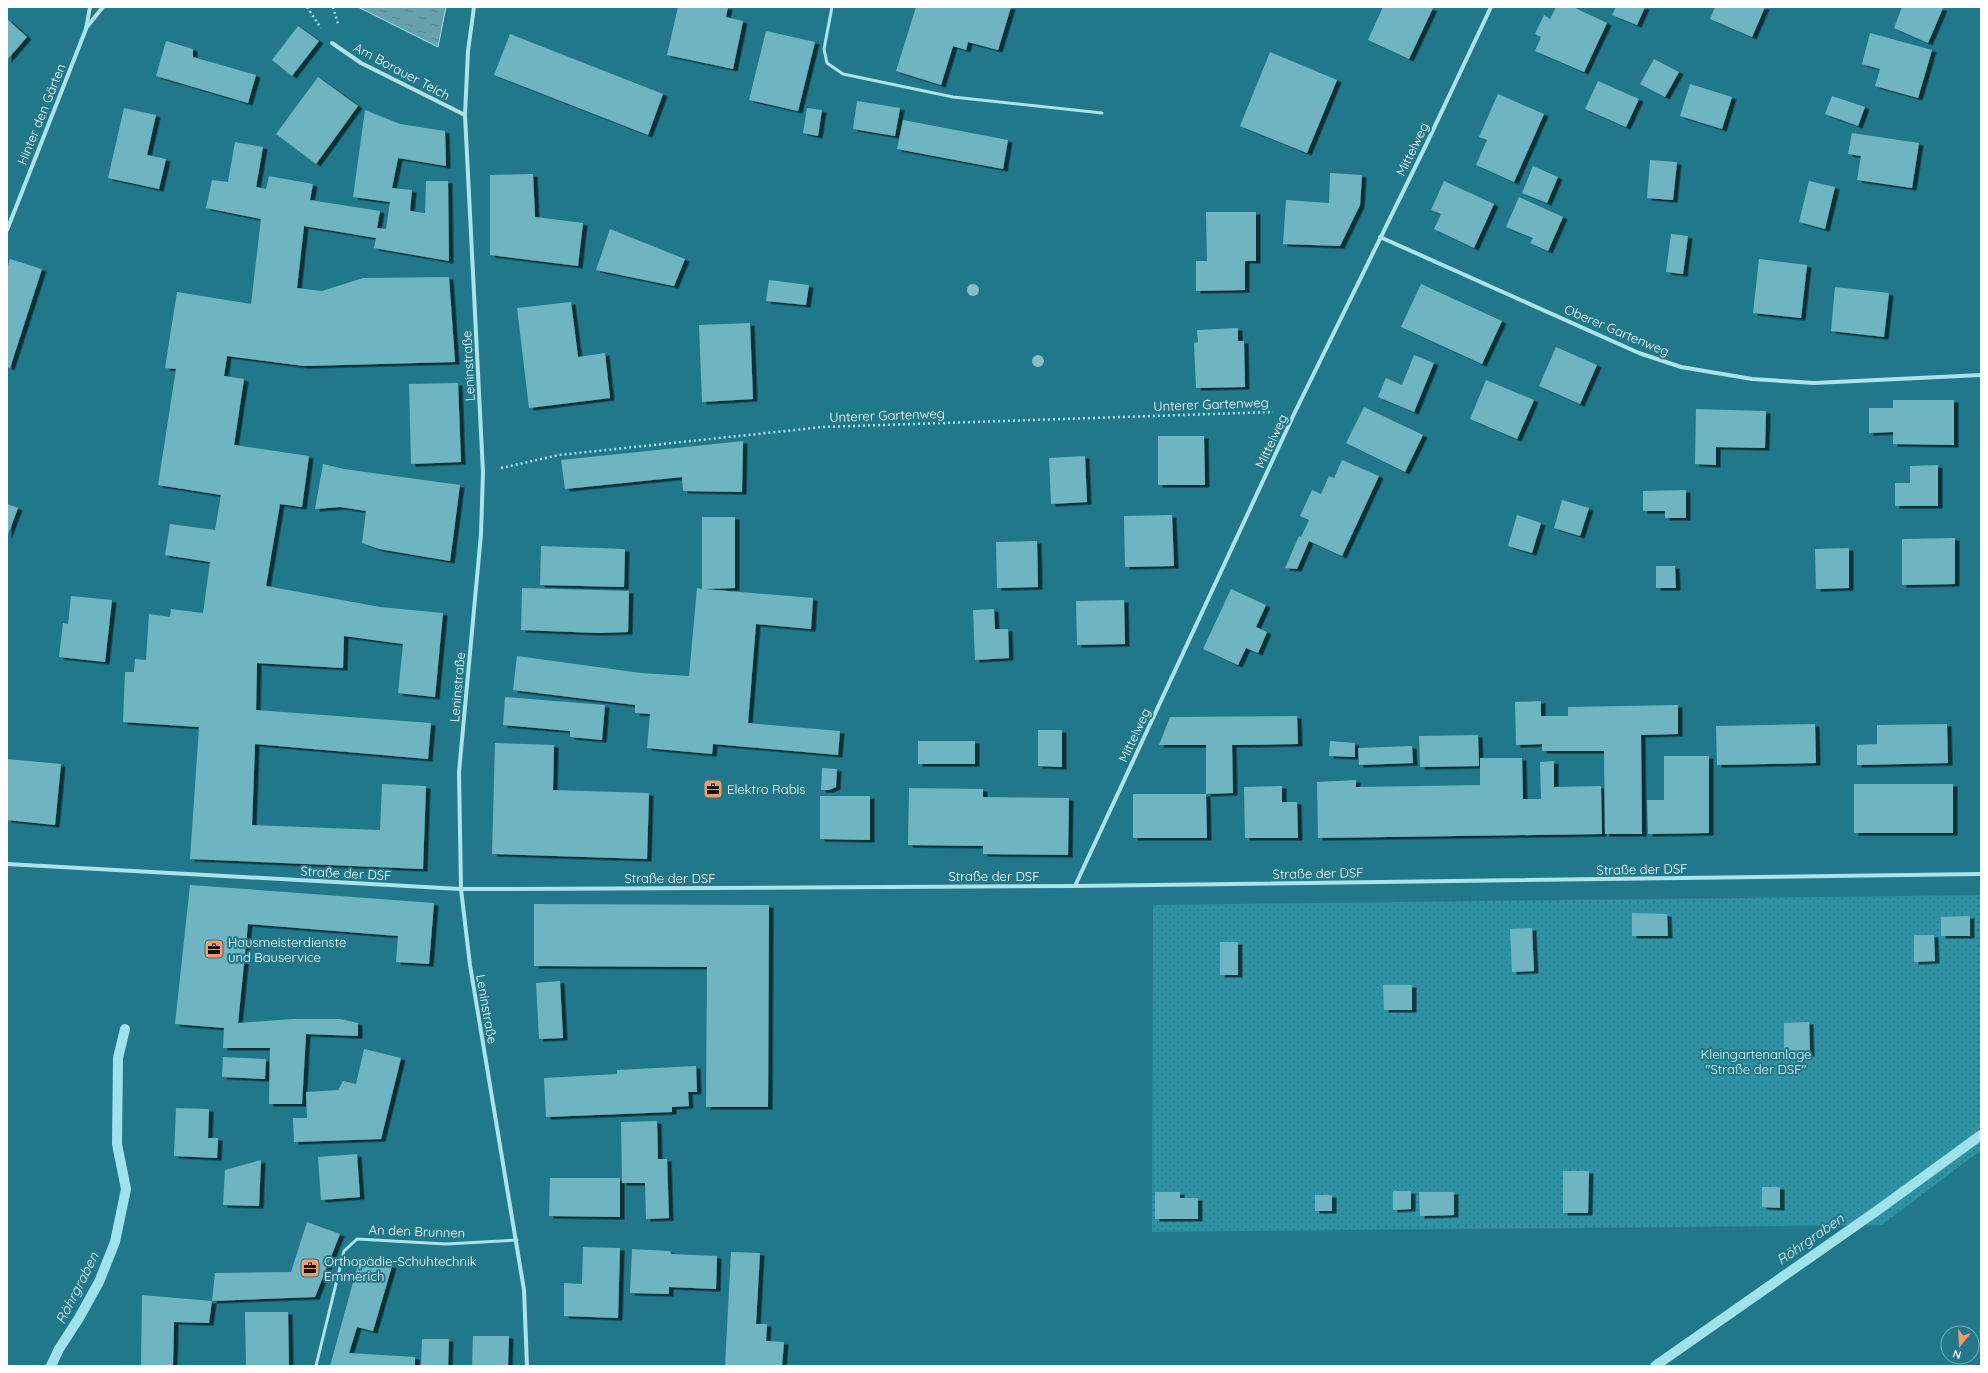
<svg xmlns="http://www.w3.org/2000/svg" width="1988" height="1373" font-family="Quicksand,sans-serif">
<defs>
<pattern id="park-dots" width="8" height="8" patternUnits="userSpaceOnUse"><rect width="8" height="8" fill="#2d92a4"/><path d="M2 2h.1M6 6h.1" fill="none" stroke="#397681" stroke-width="1.8" stroke-linecap="round"/></pattern>
<pattern id="water-ripples" width="26" height="14" patternUnits="userSpaceOnUse"><rect width="26" height="14" fill="#66a2ad"/><path d="M2 4q2-2 4 0t4 0M15 11q2-2 4 0t4 0" fill="none" stroke="#5e8890"/></pattern>
<filter id="shadow"><feDropShadow dx="4.5" dy="2.5" stdDeviation="0" flood-color="#0009"/></filter>
</defs>
<rect width="100%" height="100%" fill="#20788a"/>
<path fill="url(#park-dots)" d="M1981 895V1150L1882 1225 1152 1232 1153 905Z"/>
<path fill="url(#water-ripples)" stroke="#a0e2ec" d="M358 7H446L438 47Z"/>
<g fill="none" stroke-linecap="round" stroke-linejoin="round">
<g stroke="#a0e2ec" stroke-width="10">
<path d="M51 1366 59 1349 79 1318 99 1282 115 1242 126 1189 117 1144 118 1058 125 1029"/>
<path d="M1655 1366 1878 1210 1981 1135"/>
</g>
</g>
<g fill="#6eb5c1" filter="url(#shadow)">
<path d="M678 7H728L726 17 743 21 733 69 667 55Z"/>
<path d="M916 7H1011L998 50 968 42 966 50 953 46 941 85 896 71Z"/>
<path d="M1383 7 1433 8 1409 59 1368 40Z"/>
<path d="M1556 7H1573L1607 23 1584 72 1535 51 1541 37 1535 34 1544 15 1550 19Z"/>
<path d="M1616 7H1645L1637 25 1612 15Z"/>
<path d="M1715 7H1765L1752 37 1710 19Z"/>
<path d="M1902 7 1943 8 1928 43 1894 28Z"/>
<path d="M7 19 27 37 7 60Z"/>
<path d="M298 26 319 41 292 76 272 60Z"/>
<path d="M766 31 815 42 798 111 749 100Z"/>
<path d="M1870 33 1932 50 1918 98 1875 86 1880 69 1862 64Z"/>
<path d="M510 34 663 94 648 135 494 75Z"/>
<path d="M166 41 193 49V57L256 75 248 103 156 76Z"/>
<path d="M1270 52 1337 80 1307 153 1240 126Z"/>
<path d="M1654 59 1679 72 1665 97 1640 84Z"/>
<path d="M318 77 358 106 316 164 276 134Z"/>
<path d="M1598 81 1639 99 1626 127 1585 109Z"/>
<path d="M1690 84 1732 97 1722 129 1680 116Z"/>
<path d="M1498 94 1544 114 1514 182 1476 165 1487 140 1479 137Z"/>
<path d="M1832 96 1865 107 1858 126 1825 114Z"/>
<path d="M857 101 900 108 895 136 853 129Z"/>
<path d="M124 108 156 115 147 155 166 159 159 189 108 178Z"/>
<path d="M807 108 822 110 818 136 803 133Z"/>
<path d="M365 110 400 124 445 131 446 166 398 158 392 188 412 190 410 211 425 213 426 181H448L449 261 374 248 376 238 304 226 297 288 322 291 363 278 449 277 455 362 304 366 227 356 224 376 244 379 234 445 309 456 302 507 280 504 266 586 380 607 443 613 435 697 398 693 403 644 344 636 343 668 257 663 256 710 431 723 428 759 255 744 252 825 380 830 382 784 426 786 423 869 190 859 199 727 123 722 125 672H134L135 659 146 660 149 614 170 617 171 609 203 613 210 562 165 555 170 524 215 530 221 495 158 485 176 369 165 368 177 292 251 304 261 219 206 208 212 180 228 182 235 142 263 147 256 187 266 189 269 176 313 184 310 200 380 211 377 228 386 229 390 202 353 197Z"/>
<path d="M903 120 1008 140 1003 169 897 149Z"/>
<path d="M1852 133 1919 143 1912 188 1857 180 1861 156 1848 154Z"/>
<path d="M1650 160 1677 162 1673 200 1647 198Z"/>
<path d="M1533 166 1558 177 1547 203 1522 193Z"/>
<path d="M1330 173 1362 175 1360 205 1340 246 1283 244 1286 200 1329 203Z"/>
<path d="M533 174 535 217 583 223 578 266 490 255V175Z"/>
<path d="M1444 181 1494 204 1474 248 1434 229 1441 214 1431 210Z"/>
<path d="M1809 181 1835 187 1825 229 1799 222Z"/>
<path d="M1519 197 1563 217 1548 251 1530 243 1533 238 1506 227Z"/>
<path d="M1206 212H1256V261H1245V290L1196 291V261H1207Z"/>
<path d="M610 229 685 259 674 286 596 270Z"/>
<path d="M1671 234 1688 236 1683 274 1666 272Z"/>
<path d="M10 259 42 269 10 368 7 367V269Z"/>
<path d="M1759 259 1807 265 1801 318 1753 313Z"/>
<path d="M769 280 809 285 806 305 766 301Z"/>
<path d="M1421 284 1502 321 1482 364 1401 327Z"/>
<path d="M1835 287 1889 293 1884 337 1831 331Z"/>
<path d="M571 302 578 357 605 353 610 398 529 408 517 308Z"/>
<path d="M750 323 753 399 702 402 699 325Z"/>
<path d="M1238 328V341H1244L1245 387 1196 388 1194 343 1198 342 1197 330Z"/>
<path d="M1556 347 1597 365 1580 404 1539 386Z"/>
<path d="M1414 355 1434 363 1414 412 1378 397 1386 378 1402 385Z"/>
<path d="M1486 380 1534 400 1517 439 1470 419Z"/>
<path d="M458 383 461 462 411 464 409 384Z"/>
<path d="M1893 400H1954V445L1893 444V432L1869 433V408H1893Z"/>
<path d="M1364 407 1423 435 1405 472 1346 443Z"/>
<path d="M1696 409 1766 411 1765 448 1716 447V465L1695 464Z"/>
<path d="M1158 436H1204L1205 485H1158Z"/>
<path d="M743 441 742 492 683 491 682 477 565 489 561 460Z"/>
<path d="M1085 456 1087 502 1051 504 1049 458Z"/>
<path d="M1342 460 1379 476 1342 556 1309 541 1297 569 1285 568 1299 536 1301 537 1309 520 1300 516 1312 490 1321 494 1329 476 1334 478Z"/>
<path d="M323 464 344 469 460 485 450 561 379 549 362 543 366 511 340 507 315 509Z"/>
<path d="M1938 465V506H1895V483H1910V466Z"/>
<path d="M1686 490V518H1665V511H1643V491Z"/>
<path d="M1562 500 1589 508 1580 536 1554 528Z"/>
<path d="M7 504 18 508 7 537Z"/>
<path d="M1172 515 1174 566 1125 567 1124 516Z"/>
<path d="M1517 515 1541 523 1532 553 1508 546Z"/>
<path d="M702 517H735V588L704 589 813 598 811 629 756 624 748 723 840 731 838 755 713 744 712 754 647 748 650 714 635 713V705L513 690 517 656 641 673 689 676 697 588 702 589Z"/>
<path d="M1955 538V584L1902 585V539Z"/>
<path d="M1037 541 1038 587 997 588 996 542Z"/>
<path d="M541 546 625 549 624 587 540 585Z"/>
<path d="M1849 548V588L1816 589 1815 549Z"/>
<path d="M1656 566H1675L1676 588H1656Z"/>
<path d="M522 588 629 591 628 632 598 633 521 630Z"/>
<path d="M1231 589 1266 605 1256 627 1267 632 1258 653 1246 648 1238 665 1203 649Z"/>
<path d="M71 596 112 600 105 662 59 657 63 623 68 624Z"/>
<path d="M1124 600 1125 644 1077 645 1076 601Z"/>
<path d="M994 609 995 629H1008L1009 658 975 660 973 610Z"/>
<path d="M505 697 605 705 602 740 570 737V731L503 725Z"/>
<path d="M1541 701V716H1568V707L1678 705V734L1641 735 1642 834H1605L1604 751H1542V744L1516 745 1515 702Z"/>
<path d="M1297 716 1298 744 1232 745 1233 793 1206 794V745H1159L1170 717Z"/>
<path d="M1815 724 1816 763 1717 765 1716 726Z"/>
<path d="M1947 724 1948 763 1857 765V745L1877 744V725Z"/>
<path d="M1038 730H1062V767L1038 766Z"/>
<path d="M1478 735 1479 766 1420 767 1419 736Z"/>
<rect x="918" y="741" width="57" height="23"/>
<path d="M1330 741 1355 743V757L1329 756Z"/>
<path d="M495 743 554 745 553 790 649 793 647 859 492 854Z"/>
<path d="M1412 746 1413 763 1359 765 1358 748Z"/>
<path d="M1664 756H1709V833L1648 834 1647 800H1664Z"/>
<path d="M1480 758H1522L1523 799H1541L1540 762 1554 761V787L1601 786 1602 834 1318 838 1317 782 1356 780V787L1480 785Z"/>
<path d="M7 759 61 764 55 825 7 820Z"/>
<path d="M822 768 837 769 836 787 829 790H821Z"/>
<rect x="1854" y="784" width="99" height="49"/>
<path d="M1282 786V802H1297L1298 838H1245L1244 787Z"/>
<path d="M909 788 983 789V797L1069 798 1068 855 983 854V846L908 845Z"/>
<path d="M1133 794H1206L1207 838H1133Z"/>
<path d="M820 796H870V840L820 839Z"/>
<path d="M190 885 434 903 429 964 396 962 398 936 248 924 238 1023 293 1019H340L358 1023V1036L306 1034 302 1104H269L270 1048H223L224 1028 175 1024Z"/>
<path d="M534 904 769 905 768 1107H706L707 967 534 966Z"/>
<path d="M1632 913 1667 914 1668 936H1632Z"/>
<path d="M1970 916V936H1941V917Z"/>
<path d="M1532 928 1534 971 1512 972 1510 929Z"/>
<path d="M1914 935H1934L1935 961 1914 962Z"/>
<rect x="1220" y="942" width="18" height="33"/>
<path d="M560 981 563 1038 539 1039 536 983Z"/>
<path d="M1383 985H1412V1010H1384Z"/>
<path d="M1809 1022 1810 1054H1784V1023Z"/>
<path d="M364 1049 401 1058 381 1139 294 1142 293 1118H307L306 1092 338 1090 343 1081 356 1084Z"/>
<path d="M223 1057 266 1059 265 1079 222 1077Z"/>
<path d="M696 1066 697 1092H688L689 1106 672 1107V1112L546 1117 544 1078 617 1074V1070Z"/>
<path d="M176 1108 209 1109 208 1138H218L217 1158 174 1156Z"/>
<path d="M657 1121 658 1159H667L669 1218 646 1219 645 1183H622L621 1122Z"/>
<path d="M357 1154 360 1197 321 1200 318 1157Z"/>
<path d="M261 1160 259 1206 223 1205 225 1170Z"/>
<path d="M1563 1171H1589L1588 1213H1563Z"/>
<path d="M550 1178H620V1217L549 1216Z"/>
<path d="M1762 1187H1780V1208L1762 1207Z"/>
<path d="M1393 1191H1411V1209L1393 1210Z"/>
<path d="M1155 1192H1180V1198H1198V1219H1155Z"/>
<path d="M1419 1192H1454V1215L1420 1216Z"/>
<rect x="1315" y="1195" width="17" height="16"/>
<path d="M307 1222 340 1234 315 1297 212 1301 215 1273 291 1272Z"/>
<path d="M583 1247 620 1248 618 1318 564 1316V1283L582 1284Z"/>
<path d="M632 1249 670 1251 671 1254 717 1256 716 1289 669 1287V1294L630 1293Z"/>
<path d="M731 1252 760 1253 756 1324H767L766 1341 784 1342 782 1366H725Z"/>
<path d="M360 1257 392 1266 373 1331 357 1327 349 1353 415 1357V1366H330Z"/>
<path d="M142 1295 212 1301 209 1323 174 1322 173 1366H141Z"/>
<path d="M245 1312H288L289 1366H246Z"/>
<path d="M473 1336H509L508 1366H472Z"/>
<path d="M422 1339H449L448 1366H421Z"/>
</g>
<g fill="none" stroke-linecap="round" stroke-linejoin="round">
<g stroke="#ace2eb" stroke-width="2.5" stroke-dasharray="2 3" stroke-linecap="butt">
<path d="M307 7 321 28"/>
<path d="M333 7 338 24"/>
<path d="M501 468 559 455 823 427 1273 412"/>
</g>
<g stroke="#ace2eb" stroke-width="3">
<path d="M832 7 824 49 827 63 843 74 953 97 1102 113"/>
<path d="M316 1366 344 1251 357 1239 446 1244 517 1240"/>
</g>
<g stroke="#ace2eb" stroke-width="4">
<path d="M474 7 468 51 465 115 483 472 481 534 459 772 461 889 470 965 524 1290 527 1366"/>
<path d="M86 28 103 7"/>
<path d="M332 43 361 63 465 115"/>
<path d="M7 230 86 29 90 7"/>
<path d="M1380 237 1639 353 1681 367 1752 379 1814 383 1981 375"/>
<path d="M7 864 461 889H506L1075 886 1981 874"/>
<path d="M1075 886 1295 412 1425 147 1491 7"/>
</g>
</g>
<g fill="#89bdc8">
<circle cx="973" cy="290" r="6"/>
<circle cx="1038" cy="361" r="6"/>
</g>
<defs>
<symbol id="office-square" viewBox="-11 -11 22 22"><rect x="-9" y="-9" width="18" height="18" rx="4" fill="#f8986d" stroke="#20788a"/><path d="M-6-3h4V-5.5h4V-3h4V5H-6ZM-1-4.5V-3h2v-1.5ZM-6 0V1H6V0Z" fill="#111"/></symbol>
</defs>
<g fill-rule="evenodd">
<use href="#office-square" x="702" y="778" width="22" height="22"/>
<use href="#office-square" x="203" y="938" width="22" height="22"/>
<use href="#office-square" x="299" y="1257" width="22" height="22"/>
</g>
<g text-anchor="middle" dominant-baseline="central" stroke-width="4" stroke-linejoin="round" paint-order="stroke">
<g font-size="13" fill="#fff" stroke="#20788a">
<text transform="translate(402 71) rotate(28)">Am Borauer Teich</text>
<text transform="translate(41 114) rotate(-68)">Hinter den Gärten</text>
<text transform="translate(1412 149) rotate(-64)">Mittelweg</text>
<text transform="translate(1617 330) rotate(23)">Oberer Gartenweg</text>
<text transform="translate(468 366) rotate(-93)">Leninstraße</text>
<text transform="translate(1211 404) rotate(-2)">Unterer Gartenweg</text>
<text transform="translate(887 415) rotate(-2)">Unterer Gartenweg</text>
<text transform="translate(1271 441) rotate(-65)">Mittelweg</text>
<text transform="translate(457 687) rotate(-85)">Leninstraße</text>
<text transform="translate(1134 735) rotate(-65)">Mittelweg</text>
<text transform="translate(1642 869) rotate(-1)">Straße der DSF</text>
<text transform="translate(346 873) rotate(3)">Straße der DSF</text>
<text transform="translate(1318 873) rotate(-1)">Straße der DSF</text>
<text x="994" y="876">Straße der DSF</text>
<text x="670" y="878">Straße der DSF</text>
<text transform="translate(487 1009) rotate(80)">Leninstraße</text>
<text transform="translate(417 1231) rotate(2)">An den Brunnen</text>
</g>
<g font-size="13" fill="#fff" stroke="#20788a" text-anchor="start">
<text x="727" y="789">Elektro Rabis</text>
<text x="228" y="942">Hausmeisterdienste<tspan x="228" dy="15">und Bauservice</tspan></text>
<text x="324" y="1261">Orthopädie-Schuhtechnik<tspan x="324" dy="15">Emmerich</tspan></text>
</g>
<g font-size="13" fill="#dff6fa" stroke="#20788a">
<text x="1756" y="1054">Kleingartenanlage<tspan x="1756" dy="15">"Straße der DSF"</tspan></text>
</g>
<g font-size="14" font-style="italic" fill="#dff6f9" stroke="#20788a">
<text transform="translate(1810 1239) rotate(-35)">Röhrgraben</text>
<text transform="translate(77 1288) rotate(-63)">Röhrgraben</text>
</g>
</g>
<rect width="1988" height="1373" fill="none" stroke="#ffffff" stroke-width="16"/>
<g transform="translate(1960 1345) rotate(198)"><circle r="19" fill="#20788a" stroke="#79aeb9"/>
<path d="M0-3L7 15L0 10L-7 15Z" fill="#f8986d"/>
<text y="-6" font-size="11" font-weight="bold" text-anchor="middle" fill="#ffffff">N</text>
</g>
</svg>
